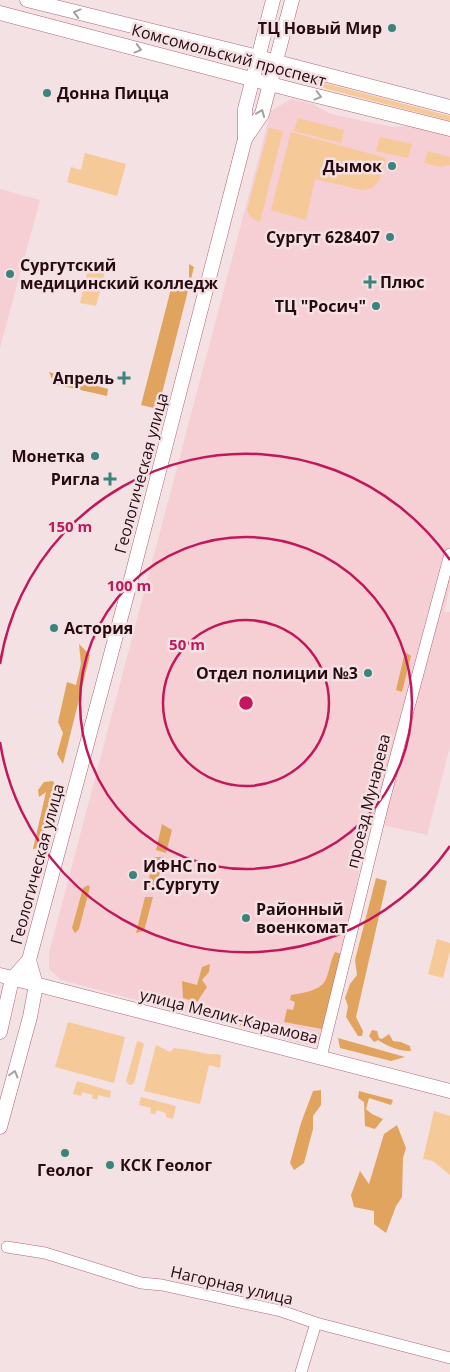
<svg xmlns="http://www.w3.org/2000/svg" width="450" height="1372" font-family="'Open Sans',sans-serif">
<rect width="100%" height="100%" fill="#f3e1e3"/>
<g fill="#f5cfd4">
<path d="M291 99 313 104 331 114 392 127 411 126 450 136V587L444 612H450V747L427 835 369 822 344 947 321 1041 311 1046 61 980 49 969V953L271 111Z"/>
<path d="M0 189 40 200 0 348Z"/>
</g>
<g fill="#f6c998">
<path d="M309 79 450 116V121L308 84Z"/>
<path d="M298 118 344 130 341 143 294 131Z"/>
<path d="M269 128 283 131 260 222 250 217 247 210Z"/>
<path d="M291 132 386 158 380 179 373 188 362 190 315 179 306 220 271 210Z"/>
<path d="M380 137 412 144 408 158 376 151Z"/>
<path d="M428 151 450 157V165L441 167 424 163Z"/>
<path d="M85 153 126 164 117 196 67 182 71 167 81 170Z"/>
<path d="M89 264 106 268 96 306 80 303Z"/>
<path d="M437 939 450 943V951L443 978 428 974Z"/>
<path d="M68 1022 125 1037 114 1083 55 1067Z"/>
<path d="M139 1041 144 1044 134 1083 131 1085 128 1084 126 1081 137 1042Z"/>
<path d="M156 1045 170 1052 174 1048C186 1049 193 1051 204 1053 210 1055 215 1053 221 1055L220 1068 209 1065 200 1104 144 1091Z"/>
<path d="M77 1081 111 1091 110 1098 98 1095 97 1100 92 1098 93 1095 82 1092 81 1096 73 1094Z"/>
<path d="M141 1097 176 1106 173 1119 166 1117V1113L157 1110 155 1114 150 1113 151 1108 139 1105Z"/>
<path d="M434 1111 450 1116V1175L433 1161 423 1159Z"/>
</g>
<g fill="#e1a45e">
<path d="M189 264 194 267 158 409 141 405 173 281 180 291 189 278Z"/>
<path d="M49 372 108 389 107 396 54 384Z"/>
<path d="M79 644 90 655 63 764 57 754 63 733 58 722 67 682 76 685 81 664Z"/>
<path d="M405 652 411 656 402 692 396 690Z"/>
<path d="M53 781 56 787 39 848 33 849 46 792 39 797 38 790 44 782Z"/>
<path d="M162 824 172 830 166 853 156 850Z"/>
<path d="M154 857H164L156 887H147Z"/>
<path d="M376 878 387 881 356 1017 363 1031 362 1036H358L346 1017 348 1006 345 998 350 984 357 975 355 960Z"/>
<path d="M88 885 90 887 79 929 75 933 72 928 83 888Z"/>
<path d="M145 897H153L144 931 136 933Z"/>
<path d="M335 952 341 954 322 1029 284 1022 287 1009 293 1010 295 1002 290 1000 291 995C303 993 321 991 326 979 330 969 330 962 335 952Z"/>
<path d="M210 964 209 972 202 980 207 987 197 1002 183 998 182 981 197 985 202 967Z"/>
<path d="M238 1019H251L322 1037 317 1042 303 1043 240 1025Z"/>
<path d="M372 1030 377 1031 379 1038 382 1039 389 1034 393 1041 401 1042 410 1046 411 1051C402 1052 386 1046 378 1040L374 1042 369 1036Z"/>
<path d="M338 1038 405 1057 391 1061 340 1048Z"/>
<path d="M321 1090V1105L313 1116V1129L304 1163 294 1170 290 1163 301 1123 313 1091Z"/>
<path d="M359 1091 393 1100 391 1105 369 1098 366 1109 372 1114 383 1119 375 1129 365 1126 364 1102 358 1098Z"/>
<path d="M397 1125 406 1148 403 1158 402 1197 396 1206 386 1233 374 1224V1211L354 1207 351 1195 360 1171 369 1184 384 1134Z"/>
</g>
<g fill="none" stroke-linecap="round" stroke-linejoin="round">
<defs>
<g id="minor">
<path d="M321 1057 382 808 450 554"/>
<path d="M7 1247 45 1253 141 1283 162 1285 281 1311 316 1323 450 1358"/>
<path d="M301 1372 316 1323"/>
</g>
<g id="major">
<path d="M27 0 258 57 450 107"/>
<path d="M0 13 301 92 450 129"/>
<path d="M245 139 262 114 292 0"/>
<path d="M0 975 450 1091"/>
<path d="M12 979 29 960 129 587 245 139V109L273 0"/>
<path d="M0 1032 12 979"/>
<path d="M0 1127 30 1017 36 985 29 960"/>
</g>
</defs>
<use href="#minor" stroke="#b26673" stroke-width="12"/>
<use href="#major" stroke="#b26673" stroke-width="15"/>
<use href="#minor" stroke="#fff" stroke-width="11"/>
<use href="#major" stroke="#fff" stroke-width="14"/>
</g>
<defs><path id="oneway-chevron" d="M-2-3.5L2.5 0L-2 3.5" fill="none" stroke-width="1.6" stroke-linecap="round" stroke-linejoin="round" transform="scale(1.25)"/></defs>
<g stroke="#a99da0">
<use href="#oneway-chevron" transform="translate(77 13) rotate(-165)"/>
<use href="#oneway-chevron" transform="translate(138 49) rotate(15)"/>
<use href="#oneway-chevron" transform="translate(318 96) rotate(14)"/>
<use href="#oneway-chevron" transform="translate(261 113) rotate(-68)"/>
<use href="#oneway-chevron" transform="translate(14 1074) rotate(-75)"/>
</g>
<g fill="none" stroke="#c2185b" stroke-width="2.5">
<circle cx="246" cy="703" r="83"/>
<circle cx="246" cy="703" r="166"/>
<path d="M450 846A249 249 0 0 1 0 742M0 664A249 249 0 0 1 450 560"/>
</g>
<g fill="#3c837e" stroke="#f3e1e3" stroke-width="2">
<circle cx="392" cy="28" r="5"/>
<circle cx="47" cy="93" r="5"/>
<circle cx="392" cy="166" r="5"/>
<circle cx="390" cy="237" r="5"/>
<circle cx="10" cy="274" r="5"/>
<path d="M367.5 274.5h5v5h5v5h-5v5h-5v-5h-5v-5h5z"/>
<circle cx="376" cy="306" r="5"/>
<path d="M121.5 370.5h5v5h5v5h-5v5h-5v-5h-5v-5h5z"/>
<circle cx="95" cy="456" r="5"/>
<path d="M107.5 471.5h5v5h5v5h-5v5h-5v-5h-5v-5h5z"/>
<circle cx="54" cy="628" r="5"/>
<circle cx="368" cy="673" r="5"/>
<circle cx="133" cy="875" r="5"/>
<circle cx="246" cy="918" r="5"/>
<circle cx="65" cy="1153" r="5"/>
<circle cx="110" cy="1165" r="5"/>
</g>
<g text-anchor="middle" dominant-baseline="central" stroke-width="5" stroke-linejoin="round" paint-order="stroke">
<g font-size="16" font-weight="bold" fill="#280b11" stroke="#f3e1e3" text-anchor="end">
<text x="382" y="28">ТЦ Новый Мир</text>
<text x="57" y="93" text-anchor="start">Донна Пицца</text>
<text x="382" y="166">Дымок</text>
<text x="380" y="237">Сургут 628407</text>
<text x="20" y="265" text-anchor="start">Сургутский<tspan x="20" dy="18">медицинский колледж</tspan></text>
<text x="380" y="282" text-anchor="start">Плюс</text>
<text x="366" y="306">ТЦ "Росич"</text>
<text x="114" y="378">Апрель</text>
<text x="85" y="456">Монетка</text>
<text x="100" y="479">Ригла</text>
<text x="64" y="628" text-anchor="start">Астория</text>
<text x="358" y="673">Отдел полиции №3</text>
<text x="143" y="866" text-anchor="start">ИФНС по<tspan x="143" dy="18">г.Сургуту</tspan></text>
<text x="256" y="909" text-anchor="start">Районный<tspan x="256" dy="18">военкомат</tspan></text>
<text x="120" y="1165" text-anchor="start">КСК Геолог</text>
<text x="65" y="1170" text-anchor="middle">Геолог</text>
</g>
<g font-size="16" fill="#280b11" stroke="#f3e1e3">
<text transform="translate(229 55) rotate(15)">Комсомольский проспект</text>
<text transform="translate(141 473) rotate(-75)">Геологическая улица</text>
<text transform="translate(368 801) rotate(-76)">проезд Мунарева</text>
<text transform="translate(37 864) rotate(-75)">Геологическая улица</text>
<text transform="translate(229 1016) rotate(14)">улица Мелик-Карамова</text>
<text transform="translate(232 1285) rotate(13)">Нагорная улица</text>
</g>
</g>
<circle cx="246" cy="703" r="8" fill="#c2185b" stroke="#f3e1e3" stroke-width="2.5"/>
<g font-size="15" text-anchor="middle" font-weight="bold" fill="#c2185b" stroke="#f3e1e3" stroke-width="5" stroke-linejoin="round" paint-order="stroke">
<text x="70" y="532">150 m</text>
<text x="129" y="591">100 m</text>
<text x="187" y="650">50 m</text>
</g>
</svg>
